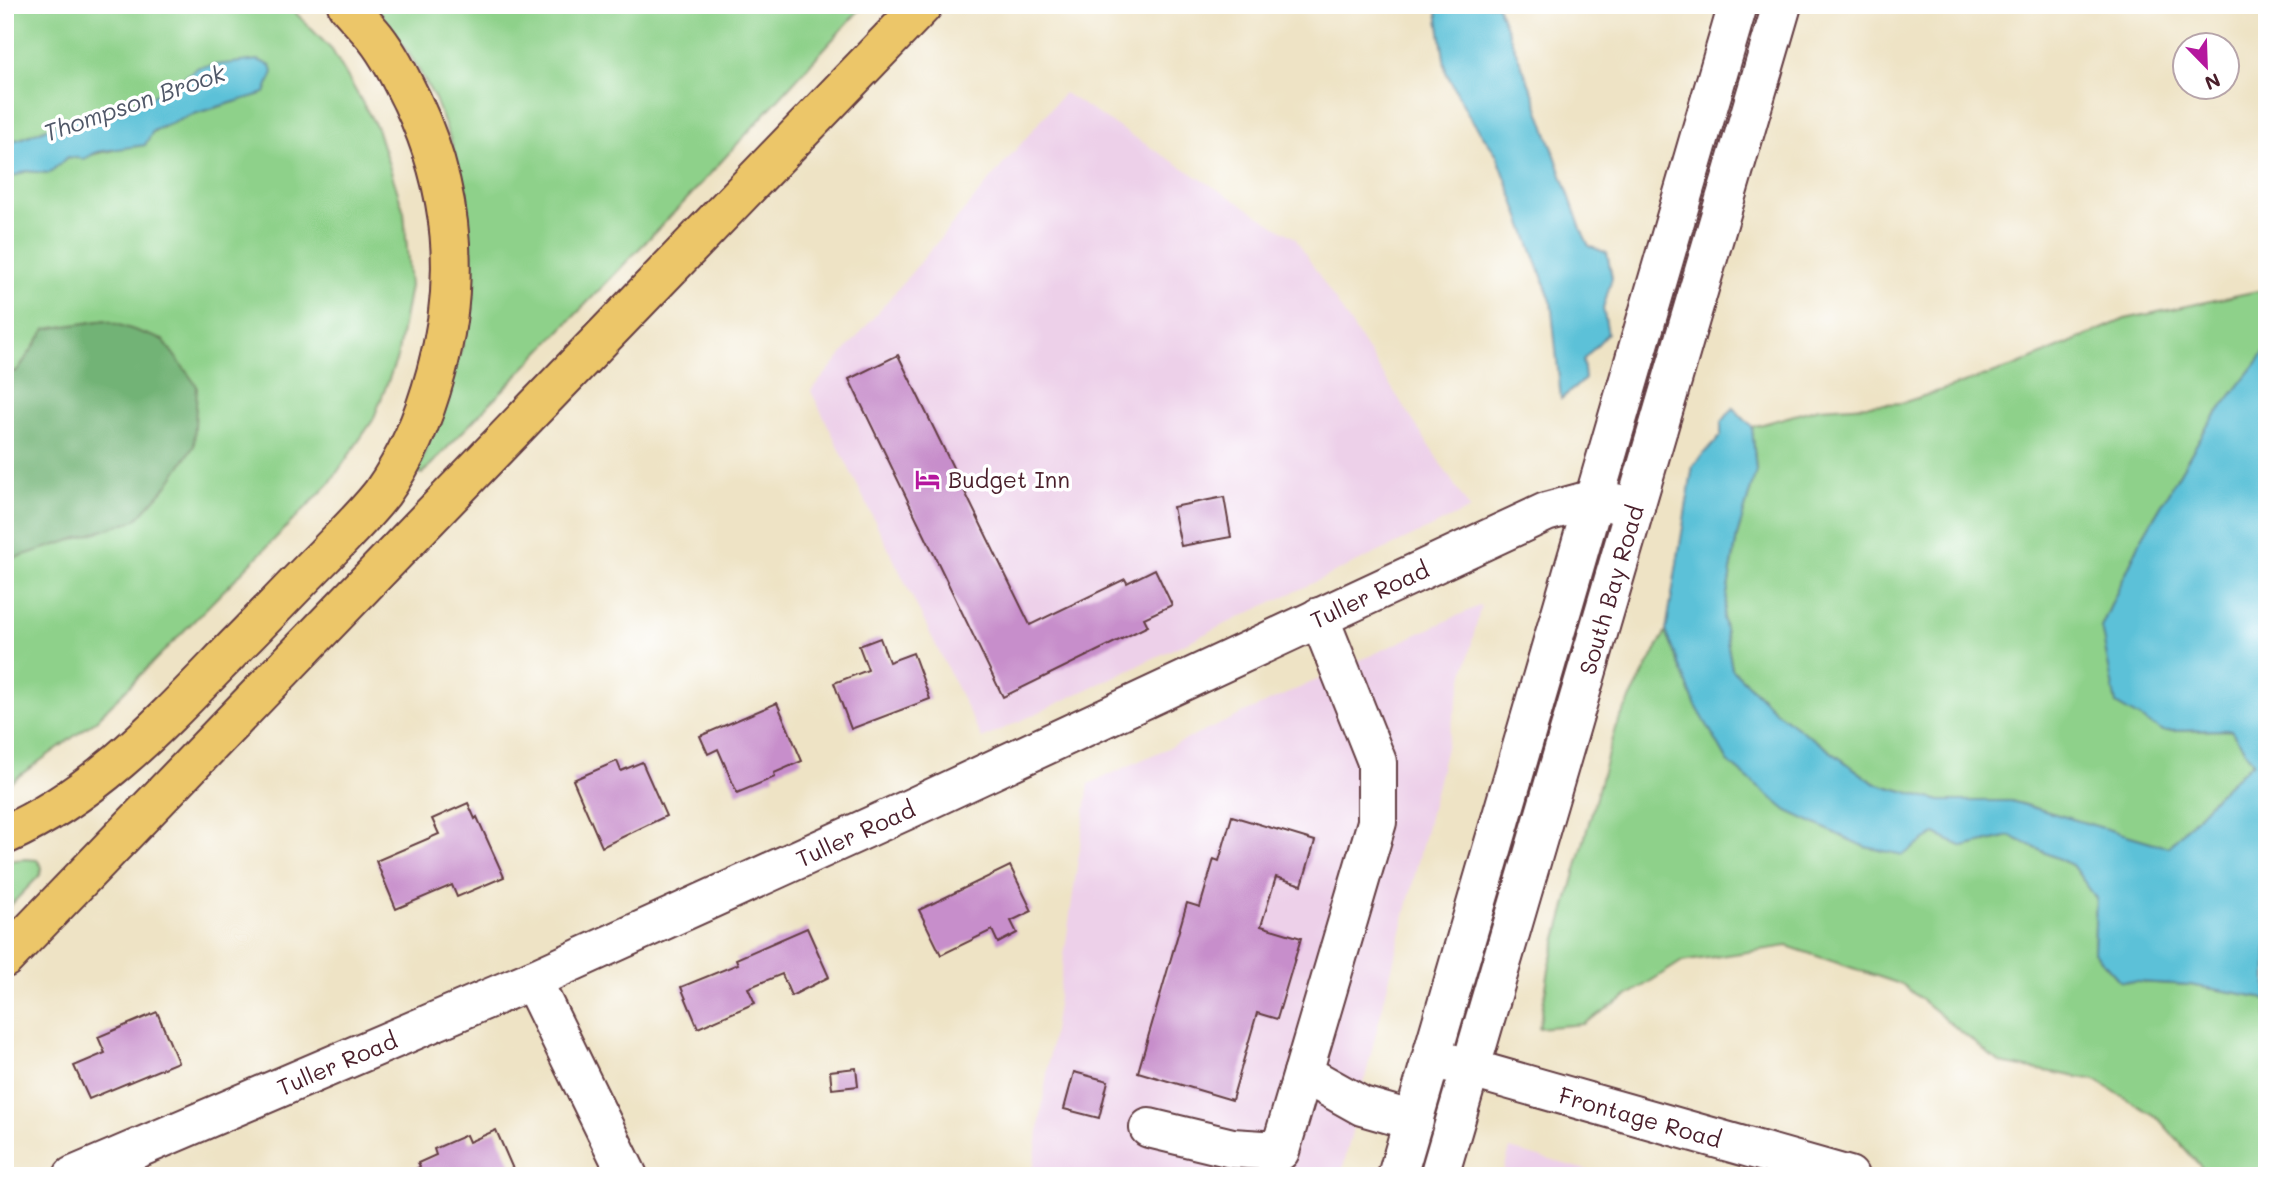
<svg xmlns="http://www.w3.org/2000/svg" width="2272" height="1181" font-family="Mali,sans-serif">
<rect width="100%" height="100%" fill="#fff"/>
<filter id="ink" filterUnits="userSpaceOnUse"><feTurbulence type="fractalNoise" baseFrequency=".0143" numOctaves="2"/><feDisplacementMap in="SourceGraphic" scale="14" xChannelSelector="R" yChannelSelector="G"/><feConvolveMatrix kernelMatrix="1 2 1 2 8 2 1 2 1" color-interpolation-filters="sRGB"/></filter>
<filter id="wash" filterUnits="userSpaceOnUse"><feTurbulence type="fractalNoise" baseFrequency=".00686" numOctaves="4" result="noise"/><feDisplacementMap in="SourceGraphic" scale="28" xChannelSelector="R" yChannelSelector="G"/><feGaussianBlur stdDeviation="1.57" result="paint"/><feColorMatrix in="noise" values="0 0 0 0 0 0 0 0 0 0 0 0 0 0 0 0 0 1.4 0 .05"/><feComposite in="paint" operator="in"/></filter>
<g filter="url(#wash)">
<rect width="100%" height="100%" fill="#eee3c5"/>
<g fill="#edd0e9">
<path d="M1064 93 1295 238 1470 509 982 739 811 391Z"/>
<path d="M1481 605 1341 1176H1032L1089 784Z"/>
<path d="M1510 1149 1609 1176H1502Z"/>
</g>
<g fill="#8ed18a" stroke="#6c785a" stroke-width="2">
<path d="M5 5H288L332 50 377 128 404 212 410 286 397 358 373 420 329 484 94 722 5 786V561H7L46 329 17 371 5 373V180L26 171 49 173 68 157C86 160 93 152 111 151L190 115 235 102 199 67 170 87 119 113 74 117 23 138 5 143Z"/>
<path d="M375 5H864L688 198 422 474 417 473 463 344 467 286 463 189 452 144 435 99 413 60Z"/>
<path d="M2267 289V350L2206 428 2142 538 2101 627 2162 731 2231 730 2253 762 2217 795 2168 848 2011 801H1940L1874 783 1775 711 1732 669 1723 618 1737 536 1756 471 1752 427 1819 408 1902 403 2016 366 2125 319Z"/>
<path d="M1666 631 1695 704 1963 847 2010 836 2072 865 2096 898 2094 952 2120 981 2190 985 2260 997 2267 1001V1176H2209L2157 1117 2095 1080 2000 1063 1903 985 1787 946 1681 962 1583 1024 1539 1028 1550 964 1615 728Z"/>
<path d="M26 859 37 860 42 867 40 875 5 911V861Z"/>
</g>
<path fill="#72b376" stroke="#5e6950" stroke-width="2" d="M105 320 163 340 197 386 194 446 166 487 136 520 5 561V373L17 371 46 329Z"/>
<g fill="#5bc1d8" stroke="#527082" stroke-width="2">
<path d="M1436 5H1497L1533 93 1581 229 1589 246 1607 253 1612 278 1603 308 1608 333 1583 360 1585 379 1561 399 1551 301 1497 155 1469 116 1446 72Z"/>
<path d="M258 60 271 66 273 72 265 93 190 115 153 131 145 145 97 152 84 159 68 157 49 173 26 171 5 180V143L23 138 74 117 119 113 170 87 199 67Z"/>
<path d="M2267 350V1001L2260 997 2190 985 2120 981 2094 952 2096 898 2072 865 2010 836 1963 847 1935 834 1903 855 1865 847 1787 811 1729 763 1695 704 1666 631 1693 465 1721 436V423L1733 408 1752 427 1756 471 1737 536 1723 618 1732 669 1775 711 1874 783 1940 801H2011L2168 847 2217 795 2253 762 2231 730 2162 731 2116 704 2101 627 2142 538 2206 428Z"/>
</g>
<g id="blocks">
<g fill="#c78ecb">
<path d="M898 355 1030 625 1125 579 1127 583 1155 569 1172 605 1144 618 1148 626 1003 697 849 379Z"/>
<path d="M1224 497 1231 537 1181 546 1173 507Z"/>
<path d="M880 638 889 662 913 653 930 699 851 729 834 683 868 670 859 646Z"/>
<path d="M777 703 802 761 774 773 775 777 737 793 718 749 708 754 700 736Z"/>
<path d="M617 761 621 771 642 762 666 816 602 847 573 780Z"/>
<path d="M468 803 475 819 477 817 504 877 457 897 452 885 396 909 376 861 439 834 432 819Z"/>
<path d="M1232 816 1315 841 1302 885 1276 877 1261 926 1301 938 1277 1019 1257 1013 1232 1100 1138 1072 1187 903 1200 907 1214 859 1219 861Z"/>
<path d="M1010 866 1032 911 1011 921 1017 933 998 943 992 930 941 955 919 910Z"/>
<path d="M807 928 829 977 791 996 782 974 748 988 755 1003 698 1028 681 987 738 964 736 959Z"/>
<path d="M157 1012 178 1062 89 1099 74 1066 105 1053 98 1037Z"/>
<path d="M856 1068 858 1086 832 1089 830 1071Z"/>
<path d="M1074 1072 1108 1081 1099 1118 1064 1109Z"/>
<path d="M496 1130 516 1176H400L420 1167 418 1163 436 1155 434 1149 466 1135 469 1142Z"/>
</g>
</g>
</g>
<g filter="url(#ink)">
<use href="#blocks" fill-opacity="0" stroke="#633c42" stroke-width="2"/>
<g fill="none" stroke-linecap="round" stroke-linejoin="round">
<defs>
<g id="minor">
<path d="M1319 617 1377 762V822L1303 1073 1362 1106 1414 1121"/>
<path d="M532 980 628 1176"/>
<path id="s1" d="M1447 1062 1849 1176"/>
<path d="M1149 1128 1232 1148 1280 1151 1303 1073"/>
<path id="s2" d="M73 1176 532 980 909 809 1546 512 1594 499 1635 507"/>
<path d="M1397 1176 1738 5"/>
<path id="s3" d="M1439 1176 1782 5"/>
</g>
<g id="highway">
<path d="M5 835C99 793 166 718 236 646 266 616 295 585 325 555 344 535 365 515 382 493 407 458 425 414 436 373 462 279 454 190 412 101 401 79 390 56 375 37 366 26 356 16 347 5"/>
<path d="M5 958 923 5"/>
</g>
</defs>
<use href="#minor" stroke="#633c42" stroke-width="42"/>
<use href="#highway" stroke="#633c42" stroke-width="42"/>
<use href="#minor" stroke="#fff" stroke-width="38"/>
<use href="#highway" stroke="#ecc669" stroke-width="38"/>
</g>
</g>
<defs>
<symbol id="hotel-bare" viewBox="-9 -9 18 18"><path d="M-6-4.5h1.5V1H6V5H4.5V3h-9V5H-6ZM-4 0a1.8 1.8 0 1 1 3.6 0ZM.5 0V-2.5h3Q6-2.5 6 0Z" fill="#b5179e" stroke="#fff" stroke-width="2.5" paint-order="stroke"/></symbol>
</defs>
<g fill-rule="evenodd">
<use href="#hotel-bare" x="910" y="462" width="35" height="35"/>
</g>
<g text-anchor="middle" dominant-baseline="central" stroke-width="7" stroke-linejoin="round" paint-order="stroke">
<g font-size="23" fill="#4a1f2b" stroke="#fff" text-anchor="start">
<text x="948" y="479">Budget Inn</text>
</g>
<g font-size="23" fill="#4a1f2b" stroke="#fff">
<text stroke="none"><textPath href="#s3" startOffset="611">South Bay Road</textPath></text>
<text stroke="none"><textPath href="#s2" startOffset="1421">Tuller Road</textPath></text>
<text stroke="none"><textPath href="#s2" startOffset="854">Tuller Road</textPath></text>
<text stroke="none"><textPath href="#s2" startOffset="287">Tuller Road</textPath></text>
<text stroke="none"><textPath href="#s1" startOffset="201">Frontage Road</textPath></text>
</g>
<g font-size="24" font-style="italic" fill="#505868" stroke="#fff">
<text transform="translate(134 102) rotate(-19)">Thompson Brook</text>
</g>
</g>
<rect width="2272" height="1181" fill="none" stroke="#fff" stroke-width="28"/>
<g transform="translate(2206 66) rotate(157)"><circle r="33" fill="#ffffff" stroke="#b7a5aa" stroke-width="2"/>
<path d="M0-5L12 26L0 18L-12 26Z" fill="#b5179e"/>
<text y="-10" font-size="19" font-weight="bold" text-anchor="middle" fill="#4a1f2b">N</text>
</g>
</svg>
